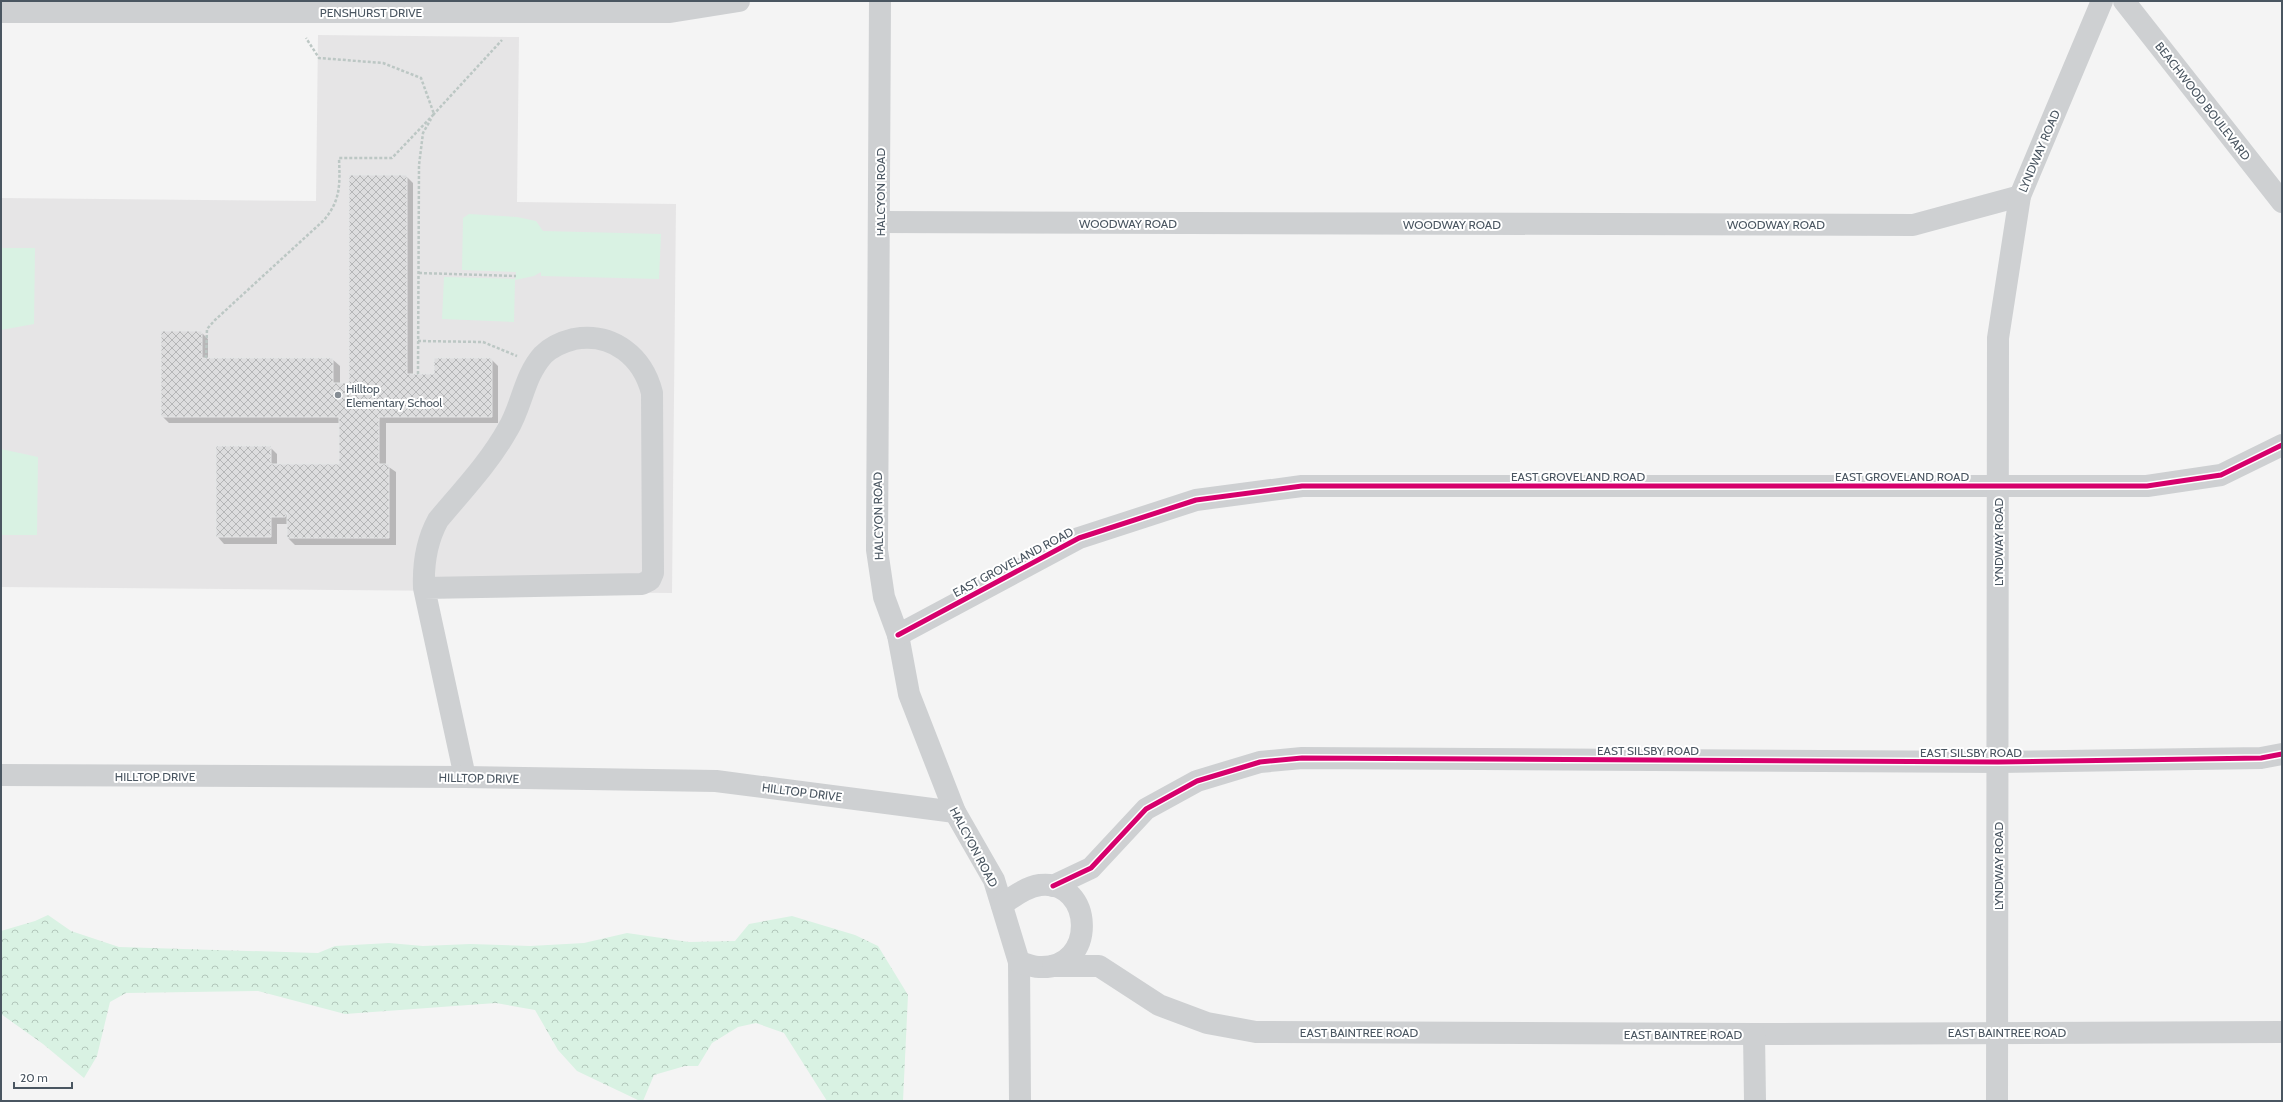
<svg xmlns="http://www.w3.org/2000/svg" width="2283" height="1102" font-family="Cabin,sans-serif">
<defs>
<pattern id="forest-crowns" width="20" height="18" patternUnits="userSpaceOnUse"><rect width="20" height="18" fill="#d9f2e3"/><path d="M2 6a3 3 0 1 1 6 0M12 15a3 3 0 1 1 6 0" fill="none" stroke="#b2c7bb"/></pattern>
<pattern id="building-cross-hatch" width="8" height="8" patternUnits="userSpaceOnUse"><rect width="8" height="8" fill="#ddddde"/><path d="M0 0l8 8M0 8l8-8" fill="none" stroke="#b5b6b7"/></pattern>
</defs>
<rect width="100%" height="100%" fill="#f4f4f4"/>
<path fill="#e6e5e6" d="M318 35 519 37 517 202 676 204 672 593 1 587V198L316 201Z"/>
<path fill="url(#forest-crowns)" d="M48 915 71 931 119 947 318 953 335 946 389 943 423 946 470 944 530 946 584 943 627 933 689 942 735 941 749 924 792 916 855 935 878 946 908 995 903 1101H827L784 1033 756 1023 738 1027 712 1043 698 1066H685L654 1075 643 1101H640L577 1071 558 1050 535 1010 496 1003 345 1014 258 991 126 993 110 1002 97 1056 84 1078 43 1044 1 1014V931L35 921Z"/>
<g fill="#d9f2e3">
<path d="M469 214 517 217 536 221 543 231 661 234 659 279 541 276V272L534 276 515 280 514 322 442 319 444 277 515 279 516 272 462 270 463 218Z"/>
<path d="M1 248H35L34 324 1 330Z"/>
<path d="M1 449 38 457 37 535H1Z"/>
</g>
<path fill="#0003" d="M406 176 413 183V375H435L491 359 498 366V423H386V465L396 472V545H295L288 538V524H277V544H224L217 536 270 447 277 454V465H340V423H169L162 416 201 332 208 339V359H332L340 366V384H350Z"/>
<path fill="url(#building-cross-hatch)" stroke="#e5e6e7" d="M349 175H407V374H434V358H492V417H379V464H389V538H287V512L285 517H271V537H216V446H271V464H339V417H161V331H202V358H333V383H349Z"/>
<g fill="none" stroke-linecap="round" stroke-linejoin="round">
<g stroke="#bcc7c4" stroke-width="2.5" stroke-dasharray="3 2" stroke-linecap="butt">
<path d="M433 115 502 40"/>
<path d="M419 273 516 276"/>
<path d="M418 341 483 342 517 356"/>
<path d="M206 358 207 329 215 320 323 221C341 201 340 184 339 158H392L434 114 421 78 383 63 319 58 306 38"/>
<path d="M418 374 419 165 423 133 431 119"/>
</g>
<g stroke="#ced0d2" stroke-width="22">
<path d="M880 1 877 550 884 597 898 635 909 694 955 812 994 880 1019 962 1020 1101"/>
<path d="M2124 1 2282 202"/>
<path d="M1 12H670L739 1"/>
<path d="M881 222 1913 225 2020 196"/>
<path d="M424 588 642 584 650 580 653 573 652 393C643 357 613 332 574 339 562 342 552 346 543 355 524 376 522 406 508 429 489 463 463 490 438 520 426 542 423 564 424 588L465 777"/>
<path d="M898 635 1079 538 1196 500 1302 486H2147L2221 475 2282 445"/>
<path d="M1 775 465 777 716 781 955 812"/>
<path d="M1053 886 1091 868 1146 809 1197 781 1260 762 1302 758 1998 762 2261 758 2282 754"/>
<path d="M1002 905C1012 897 1026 887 1040 885 1094 879 1098 970 1039 967 1033 967 1025 964 1019 962"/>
<path d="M1053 966H1099L1159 1005 1207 1023 1256 1032 1754 1034 2282 1032"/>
<path d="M1754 1034 1755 1101"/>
<path d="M1997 1101 1998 338 2020 196 2102 1"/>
</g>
<defs>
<g id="cycleway">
<path d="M898 635 1079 538 1196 500 1302 486H2147L2221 475 2282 445"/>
<path d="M1053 886 1091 868 1146 809 1197 781 1260 762 1302 758 1998 762 2261 758 2282 754"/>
</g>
</defs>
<use href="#cycleway" stroke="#fff" stroke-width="8"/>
<use href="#cycleway" stroke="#d6006c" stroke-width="5"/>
</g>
<circle fill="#868d94" stroke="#fff" stroke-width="1.5" cx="338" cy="395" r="4"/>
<g text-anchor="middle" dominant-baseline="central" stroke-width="4" stroke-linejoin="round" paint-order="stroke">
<g font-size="12" fill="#4a5661" stroke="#fff">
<text x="371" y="12">PENSHURST DRIVE</text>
<text transform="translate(2203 101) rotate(52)">BEACHWOOD BOULEVARD</text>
<text transform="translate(2039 151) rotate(-67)">LYNDWAY ROAD</text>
<text transform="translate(880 192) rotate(-90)">HALCYON ROAD</text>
<text x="1128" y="223">WOODWAY ROAD</text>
<text x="1452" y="224">WOODWAY ROAD</text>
<text x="1776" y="224">WOODWAY ROAD</text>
<text x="1578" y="476">EAST GROVELAND ROAD</text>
<text x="1902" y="476">EAST GROVELAND ROAD</text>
<text transform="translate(878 516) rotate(-91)">HALCYON ROAD</text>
<text transform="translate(1998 542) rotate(-90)">LYNDWAY ROAD</text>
<text transform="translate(1013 562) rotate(-28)">EAST GROVELAND ROAD</text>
<text x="1648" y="750">EAST SILSBY ROAD</text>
<text x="1971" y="752">EAST SILSBY ROAD</text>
<text x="155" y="776">HILLTOP DRIVE</text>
<text transform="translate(479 778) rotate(1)">HILLTOP DRIVE</text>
<text transform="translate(802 792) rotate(7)">HILLTOP DRIVE</text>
<text transform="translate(974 847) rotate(62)">HALCYON ROAD</text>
<text transform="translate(1998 866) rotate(-90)">LYNDWAY ROAD</text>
<text x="1359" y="1032">EAST BAINTREE ROAD</text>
<text x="2007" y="1032">EAST BAINTREE ROAD</text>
<text x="1683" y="1034">EAST BAINTREE ROAD</text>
</g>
<g font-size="12" fill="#4a5661" stroke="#fff" text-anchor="start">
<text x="346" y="388">Hilltop<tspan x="346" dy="14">Elementary School</tspan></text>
</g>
</g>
<rect width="2283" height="1102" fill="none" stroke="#4a5661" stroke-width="4"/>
<path d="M14 1082v6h58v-6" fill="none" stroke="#4a5661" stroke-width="2"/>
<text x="20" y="1082" font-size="12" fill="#4a5661" stroke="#ffffff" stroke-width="3" paint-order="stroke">20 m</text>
</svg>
